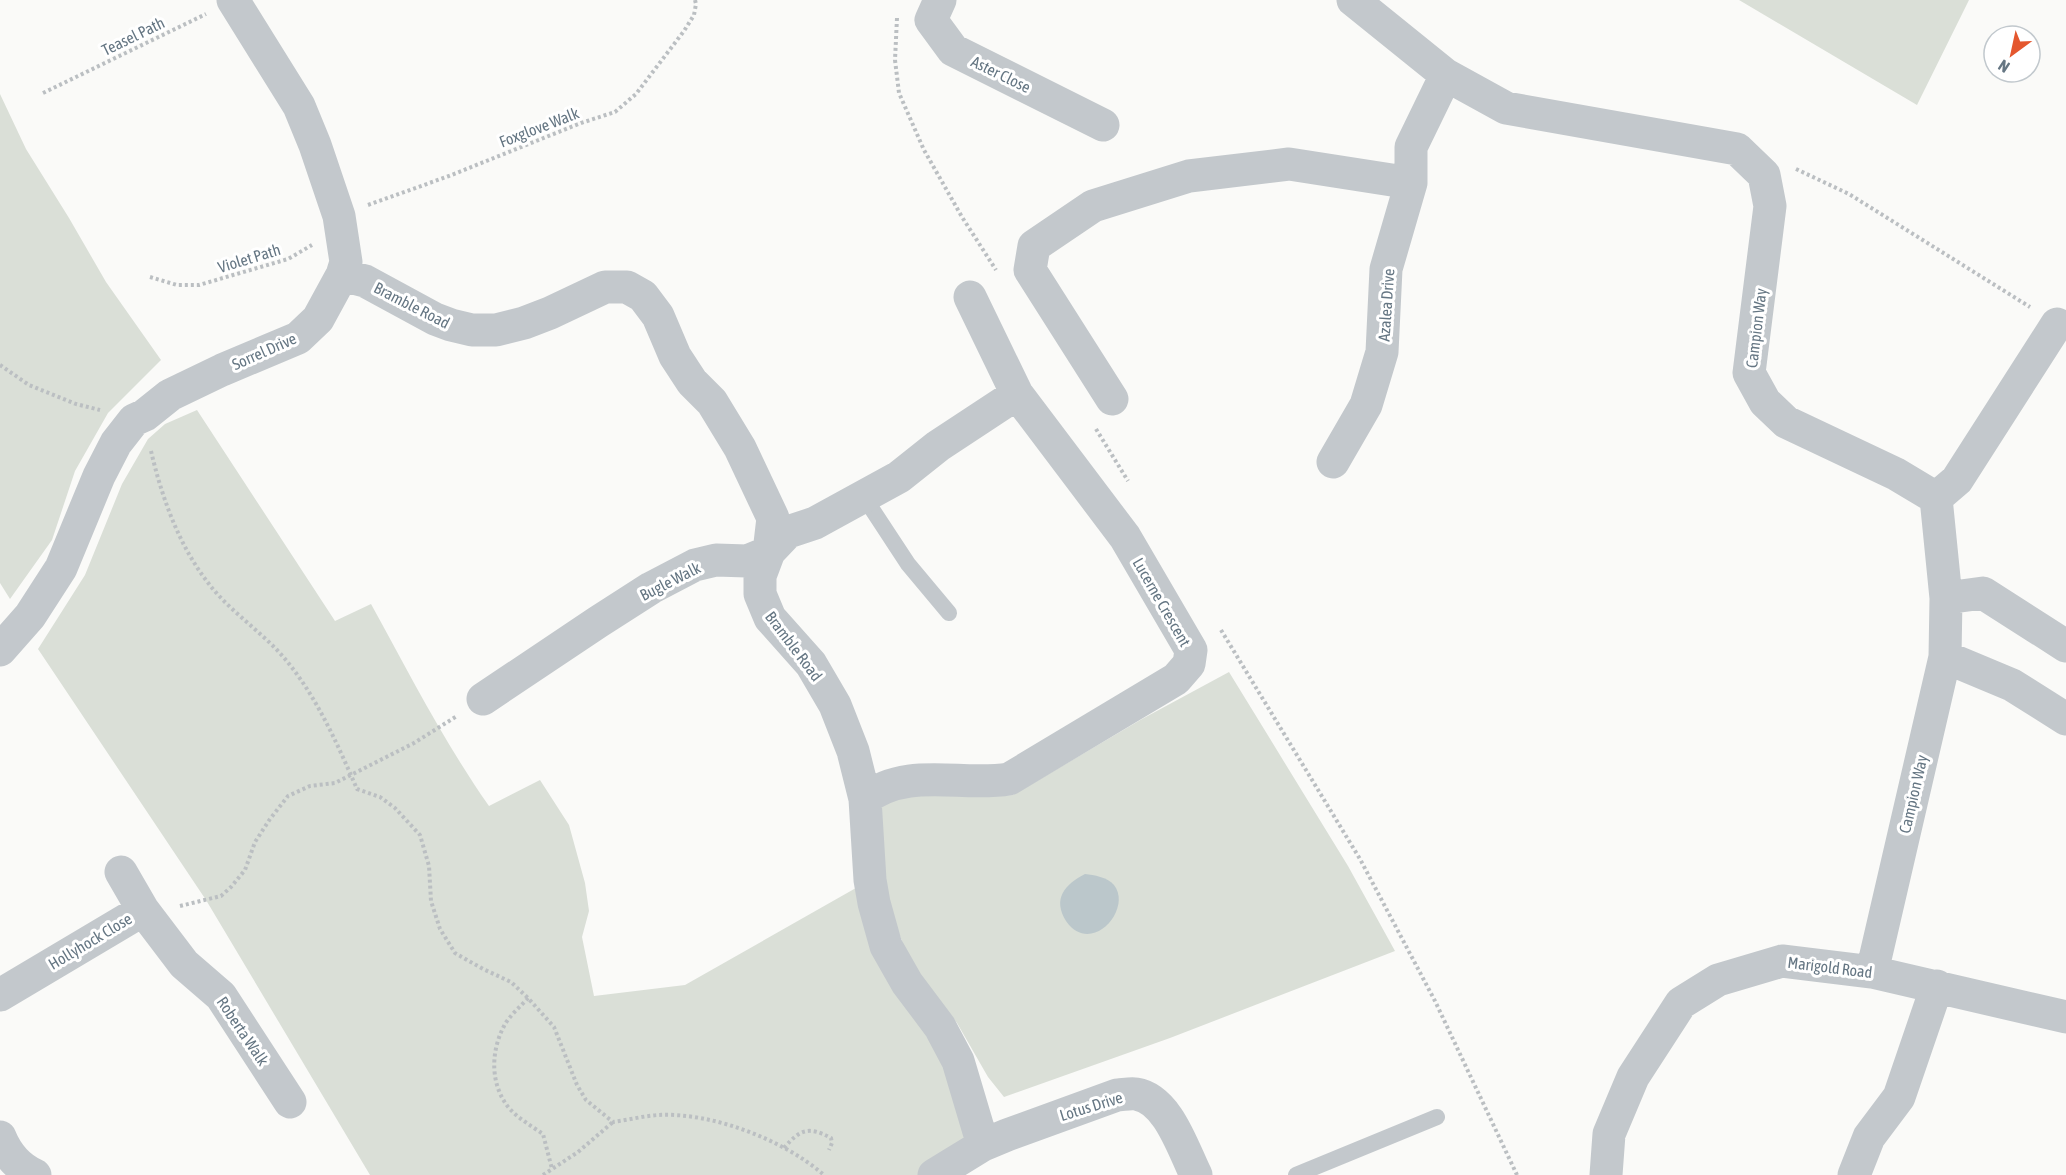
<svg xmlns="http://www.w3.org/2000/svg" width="2066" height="1175" viewBox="0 0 2066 1175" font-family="'Asap Condensed',sans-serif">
<rect width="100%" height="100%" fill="#fafaf8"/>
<path fill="#dadfd7" d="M1739,0H1969L1917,105Z
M0,94L26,149L69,218L106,282L161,360L108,413L75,471L52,540L10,599L0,583Z
M197,410L335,621L371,604C409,673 444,742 489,806L540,780L569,825L585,883L589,911L582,937L594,996L685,985L870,880L983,1145L927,1175H370L206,900L38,649L85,575L122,484L148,439L165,424Z
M1229,672L1348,866L1395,951L1170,1038L1004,1097L988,1077L957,1023L911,964L885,898L880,806C888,803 895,798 902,796C939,788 976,799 1013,795L1142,719Z"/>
<path fill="#bbc7cb" d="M1085,874C1094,875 1107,877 1114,885C1133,909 1091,957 1066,921C1052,899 1065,884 1085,874Z"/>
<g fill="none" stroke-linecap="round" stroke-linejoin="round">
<path stroke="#bbbfc2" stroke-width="4" stroke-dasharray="3 3" stroke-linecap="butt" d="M897,18L895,60L899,93L924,150L962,217L996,270
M43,93L206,14
M1796,169L1849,194L2030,307
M368,205L449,176L581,123L615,112L636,94L684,31L694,15L696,4L695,0
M150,277L177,285H199L288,259L312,245
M0,365L29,385L76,404L100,410
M1096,429L1128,481
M151,451C162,498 179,546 209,584C228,609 256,628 278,651C314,690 336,741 357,789L380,797L395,808L420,835L429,866L431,901L440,929L455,953L483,969L511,982L528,998L554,1027L577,1085L586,1100L613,1122C628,1120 643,1116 658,1115C712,1112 784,1140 824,1175
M1221,630L1360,859L1435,1001L1517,1175
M180,906L221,896L231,887L245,870L255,842L270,819L288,796L310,786L335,783L414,743L457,716
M528,998C521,1006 509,1016 504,1026C492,1049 490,1078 504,1101C512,1115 530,1125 543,1134L552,1169
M784,1148C800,1129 809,1126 831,1138L832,1143L829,1150
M543,1175L578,1152L613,1122"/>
<path stroke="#c3c8cc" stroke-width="16" d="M864,497L908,564L949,613
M1296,1175L1437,1117"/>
<path stroke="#c3c8cc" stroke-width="33" d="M940,0L931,20L953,50L1103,125
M1353,0L1446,75L1506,108L1737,149L1764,175L1770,206L1749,373L1765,402L1786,422L1896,474L1936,498L1946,598L1945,657L1872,972
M342,275L365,281L435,319L451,325L472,330H496L524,323L550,313L605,287H627L643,296L658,316L675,356L692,382L712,402L740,448L773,518L769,552L760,576V594L770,618L811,664L835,705L853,751L865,799L870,880L874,903L886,946L907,983L940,1027L958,1061L983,1145
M1112,399L1030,270L1034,246L1093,206L1189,176L1289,164L1411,183
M1333,462L1366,405L1382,352L1386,269L1411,183V147L1446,75
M1936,498L1957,480L2057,324
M1946,598L1983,593L2066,646
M0,650L30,616L61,568L99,476L116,443L134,420L145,415L170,395L222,370L298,338L318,319L342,275L346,262L339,216L315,145L299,106L233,0
M1945,657L2012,685L2066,719
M483,699L598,622L651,588L695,565L716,560L747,561L769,552L788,532L815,523L899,477L938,446L1017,394
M865,799C907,766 961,787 1009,779L1176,679L1189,664L1191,650L1125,537L1017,394L970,297
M143,910L184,964L221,996L290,1102
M0,995L143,910L121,872
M0,1137C7,1154 17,1167 35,1175
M934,1175L983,1145L1007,1135L1117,1095C1122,1095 1130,1093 1136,1094C1168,1099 1183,1149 1196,1175
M1606,1175L1609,1134L1633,1077L1681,1003L1718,980L1782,961L1872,972L2066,1017
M1854,1175L1869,1137L1899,1097L1937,986"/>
</g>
<g text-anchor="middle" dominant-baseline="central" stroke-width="6" stroke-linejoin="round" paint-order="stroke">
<g font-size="16" fill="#657683" stroke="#fff">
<text transform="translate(133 36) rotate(-26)">Teasel Path</text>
<text transform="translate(1001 74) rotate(26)">Aster Close</text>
<text transform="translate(539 127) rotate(-21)">Foxglove Walk</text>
<text transform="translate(249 258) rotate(-17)">Violet Path</text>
<text transform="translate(412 305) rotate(27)">Bramble Road</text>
<text transform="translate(1386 305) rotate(-86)">Azalea Drive</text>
<text transform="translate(1756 328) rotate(-83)">Campion Way</text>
<text transform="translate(264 351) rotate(-24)">Sorrel Drive</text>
<text transform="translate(670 581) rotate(-27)">Bugle Walk</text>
<text transform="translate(1162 602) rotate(60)">Lucerne Crescent</text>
<text transform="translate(794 646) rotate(53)">Bramble Road</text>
<text transform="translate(1913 794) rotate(-77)">Campion Way</text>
<text transform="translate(90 941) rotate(-31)">Hollyhock Close</text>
<text transform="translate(1830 967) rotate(7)">Marigold Road</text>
<text transform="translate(243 1031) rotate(56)">Roberta Walk</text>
<text transform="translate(1091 1106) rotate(-17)">Lotus Drive</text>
</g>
</g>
<g transform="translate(2012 54) rotate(213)"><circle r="28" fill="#ffffff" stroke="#c1c8cd" stroke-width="1.5"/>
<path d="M0-4.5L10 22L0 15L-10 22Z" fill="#e4572e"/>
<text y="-9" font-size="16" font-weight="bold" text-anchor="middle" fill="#657683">N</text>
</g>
</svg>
